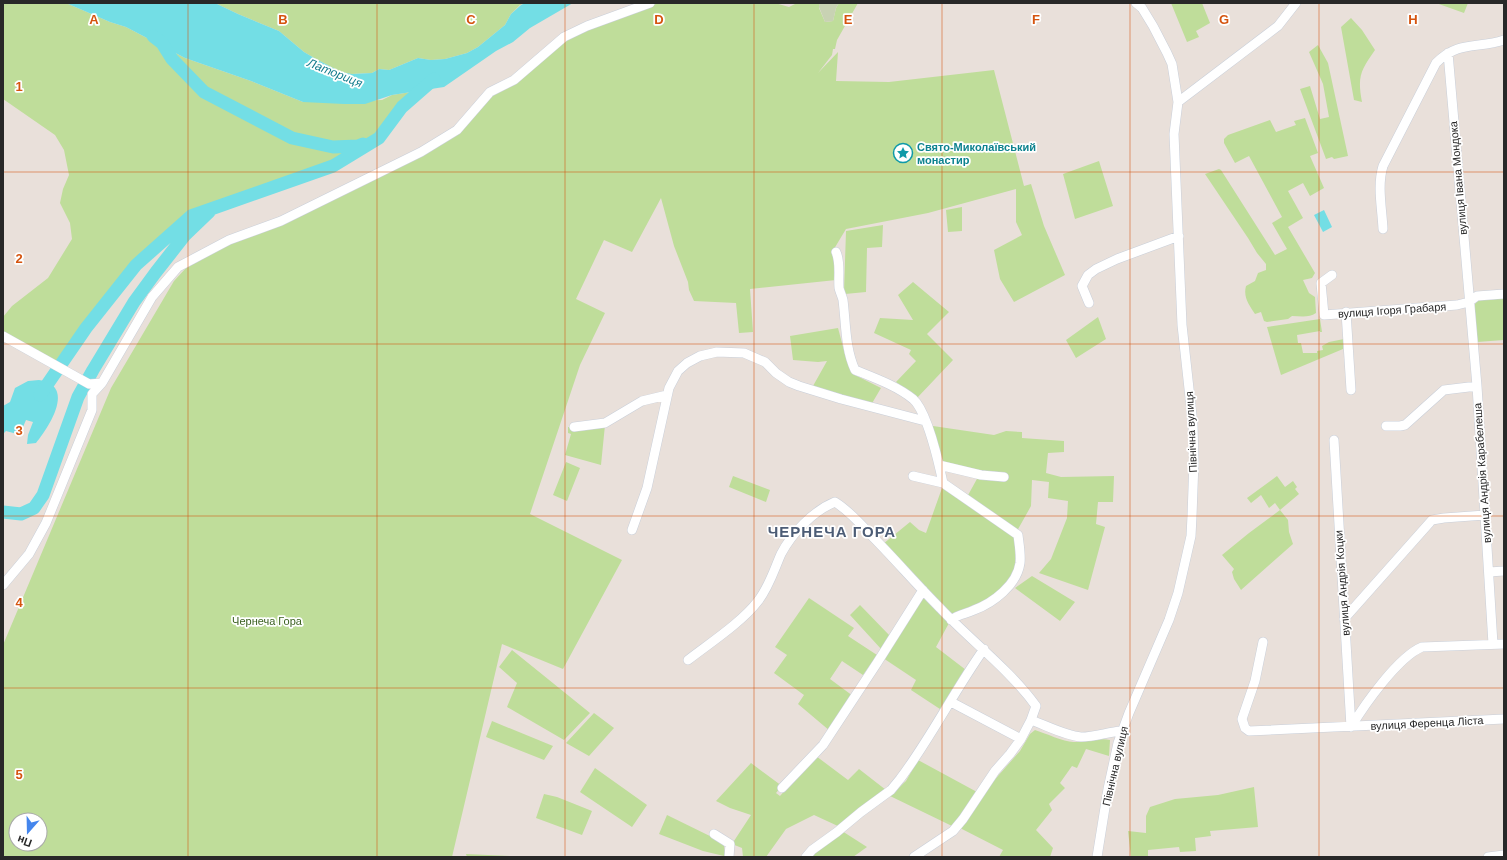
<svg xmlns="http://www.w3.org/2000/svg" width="1507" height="860" viewBox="0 0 1507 860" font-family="Arial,sans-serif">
<rect width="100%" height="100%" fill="#e9e0da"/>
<path fill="#bfdd9a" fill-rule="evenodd" d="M3,3H66L110,22L126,27L185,58L251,81L303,102L382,100L392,95L424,90L402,107L374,141L358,146L333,166L191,216L136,265L86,328L62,364L3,336V317L12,306L48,278L72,239L70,223L60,203L63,189L69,175L64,150L55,135L3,99Z
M215,3H525L520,5L511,14L505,25L478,47L467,53L445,59L431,60L418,58L389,70L379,69L372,73L351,74L341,72L316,59L304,52L279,31L238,14Z
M658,3H775L789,7L797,3H820L819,8L825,22L833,21L836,8L839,3H858L837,40L835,49H833L832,55L818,73L838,52L836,81L889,82L994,70L1024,186L1031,184L1044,226L1065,275L1014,302L1000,279L994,250L1022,235L1016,222V189L928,213L846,229L834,249L836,280L750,289L753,332L739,333L736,303L694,301L689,290L688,282L674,246L661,198L632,252L604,240L576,299L605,313L580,365L530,514L622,560L563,669L502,644L452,857H3V645L111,388L174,281L186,268L228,245L280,226L423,155L493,94L567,39L590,27L642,10ZM16,820H40V844H16Z
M1171,3H1202L1210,23L1196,31L1199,37L1187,42Z
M1436,3H1468L1464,13Z
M1351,18L1362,30L1375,50C1361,70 1357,76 1362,102L1354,100L1341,27Z
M1318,45L1328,63L1348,156L1334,159L1332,157L1326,159L1300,89L1310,86L1320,119L1329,117L1323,84L1309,52Z
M1305,118L1318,153L1310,156L1324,188L1310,196L1303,183L1288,191L1303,218L1288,227L1315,273L1312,278L1303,280L1309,293L1315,297L1316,313C1309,318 1300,316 1292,316L1288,319L1267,322L1264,321L1261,312L1255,314C1249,305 1243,297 1246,286L1255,281L1258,273L1266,270V264L1257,253L1248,238L1205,174L1219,169L1221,170L1275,255L1287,249L1272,223L1282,217L1249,156L1235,163L1224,143V139L1228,135L1270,120L1276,132L1296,125L1294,121Z
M1099,161L1113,206L1075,219L1063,174Z
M962,207V231L948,232L946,210Z
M883,225L882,247L867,248L866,292L845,294L844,292L846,231Z
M913,282L949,312L927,334L953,360L917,398L896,382L916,361L909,354L911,350L874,333L880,318L913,320L898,295Z
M1504,297V340L1477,342L1474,306L1477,300Z
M1098,317L1106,339L1076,358L1066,340Z
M1320,319L1322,332H1320V331L1297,335L1298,343H1301L1303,353H1317V351L1323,350L1322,346L1329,342L1344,339L1343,349L1281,375L1267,327Z
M838,328L846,358L853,374L881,388L871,405L813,386L827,361L818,362L793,360L790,336Z
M605,425L601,465L565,455L571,434L568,433V427Z
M933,426L994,435L1006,431L1022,432V438L1064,441V452L1048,453L1046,473L1061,477L1114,476L1113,502H1098L1096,524L1105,527L1088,590L1039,573L1051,559L1067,518L1068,501L1048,498L1049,482L1032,480L1031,506L1017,531L967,497L978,477L942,464L930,427Z
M566,462L580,468L567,501L553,495Z
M733,476L770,490L766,502L729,487Z
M1277,476L1285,487L1293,481L1297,487L1295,489L1299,494L1280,510L1288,520L1289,532L1293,544L1241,590L1234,579L1232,572L1234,569L1222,555L1249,533L1280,510L1275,503L1269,508L1261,495L1251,503L1247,498Z
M942,488L1015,537L1018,562L1014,575L1003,588L982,604L951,614L883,544L910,522L919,530L926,533Z
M1032,576L1075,602L1060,621L1015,588Z
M923,597L949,623L936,647L966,670L943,711L911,690L916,680L883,658Z
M809,598L854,628L848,636L877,655L863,675L842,661L830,679L853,696L830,731L798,704L804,695L774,673L787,655L775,647Z
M860,605L891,637L882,650L850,615Z
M512,650L590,713L564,740L507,707L517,683L499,667Z
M594,713L614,728L589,756L566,743Z
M492,721L553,746L544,760L486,737Z
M1035,730C1045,733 1064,742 1073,742C1085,743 1099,737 1110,740L1109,756L1086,749L1077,768L1072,766L1060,783L1065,788L1049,804L1052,810L1036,830L1053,848L1050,857H999L1003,850L960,828L983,793L1020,751L1030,734Z
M816,756L848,780L859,769L886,790L840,827L814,815L786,829L766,857H743L742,848L732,844L751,815L730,808L716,801L751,763L782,786L776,793L780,796Z
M918,760L977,792L952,826L890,796L906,781Z
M595,768L647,805L632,827L580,792Z
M1254,787L1258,827L1210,831L1211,836L1195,838L1196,851L1180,852L1179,847L1148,850V857H1131L1128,831L1146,833V816L1150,807L1175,799L1218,795Z
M544,794L557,797L592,811L582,835L536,818Z
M667,815L718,840L724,846L725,854L724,856L703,851L659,834Z
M842,831L867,847L853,857H809Z
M466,854L510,856L511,857H467Z"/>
<path fill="#c8d2b3" d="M820,3H839L836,8L833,21L825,22L819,7Z"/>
<path fill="#73dee5" d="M66,3H215L238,14L279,31L304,52L316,59L341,72L352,74L372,73L379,69L389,70L418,58L431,60L445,59L467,53L478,47L505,25L511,14L521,5L525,3H573L530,28L513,42L496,51L444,87L392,95L365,104H344L303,102L251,81L185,58L126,27L110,22Z
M1324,210L1332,227L1323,232L1314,215Z
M39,380L50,382C52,385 56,388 57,392C62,407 45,432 36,443L27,444L28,435L33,422L26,420L23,427L17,434L6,431L3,434V406L10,402L15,388L28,381Z"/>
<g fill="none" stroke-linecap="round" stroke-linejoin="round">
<path stroke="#73dee5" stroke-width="13" d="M153,36L162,43L172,59L204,92L292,138L333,147L358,146L363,144
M40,395L86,328L136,265L191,216L333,166L379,138L402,107L434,79
M3,512L21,514L34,508L43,495L78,397L93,370L134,302L156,272L185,235L209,212"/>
<g stroke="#c9cfd9" stroke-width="10">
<path id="minor" d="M1448,53L1477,386L1493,644
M1178,102L1278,26L1296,3
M1383,229C1382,208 1377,186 1383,166L1436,63C1459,40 1478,49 1504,40
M836,252C841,263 838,276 839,288C840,292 842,296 843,300C846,324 845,348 855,370C875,378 897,386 913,399C927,411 939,464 943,483
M1332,275L1321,283L1324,315L1457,305L1469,302L1477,296L1504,294
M1089,303L1082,286L1088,275L1096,269L1117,259L1179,236
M1346,312L1351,390
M3,336L89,384L102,383L152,297L178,267L229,240L281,221L421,152L457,130L490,92L514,80L564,37L587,26L650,3
M1386,426H1400L1405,425L1444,390L1477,386
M574,427L605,423L642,401L667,395
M1334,440L1351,727
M939,465L981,475L1004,477
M913,476L943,483L1018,535C1019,544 1021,554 1020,563C1017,585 993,603 974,610C966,614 958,614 951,620
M632,530L647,488L669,388L678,371L687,363L700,356L717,352L744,353L765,362L776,373L789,382L799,386L841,399L925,421
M1489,572L1504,571
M3,585L29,554L46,523L92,410V394L102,383
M1344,619L1432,520L1444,518L1485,515
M1263,642L1255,681L1242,719L1245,728L1249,731L1504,719
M688,660C710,643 742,622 758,601C769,587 774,570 781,554C792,533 813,511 835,502C848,510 859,522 869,533C893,557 916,584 940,608C971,641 1009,669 1036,706L1031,720
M951,702L1021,739
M1351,727C1365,704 1398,657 1422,647L1504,644
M782,788L823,745L877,663L923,590
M714,834L730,844L729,857
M806,857L812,850L837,832L861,812L891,790L900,779C931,738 954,691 984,649
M914,857L953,831L963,819L995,771L1010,754L1021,739L1031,720C1045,725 1066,736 1081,737C1095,737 1108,732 1121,731
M1097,857L1108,789L1118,743L1129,713L1169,620L1178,593L1191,536L1192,516L1194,461L1193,425L1182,325L1174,134L1178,102L1172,64L1167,53L1153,26L1142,8L1136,3
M1488,857L1504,855"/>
</g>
<use href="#minor" stroke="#fff" stroke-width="9"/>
</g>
<path fill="none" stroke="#d5540f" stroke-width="1" stroke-opacity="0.55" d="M188,3V857M377,3V857M565,3V857M754,3V857M942,3V857M1130,3V857M1319,3V857M3,172H1504M3,344H1504M3,516H1504M3,688H1504"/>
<defs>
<g id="sight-ring" transform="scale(1)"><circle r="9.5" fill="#fff" stroke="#0f9aa8" stroke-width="1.5"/><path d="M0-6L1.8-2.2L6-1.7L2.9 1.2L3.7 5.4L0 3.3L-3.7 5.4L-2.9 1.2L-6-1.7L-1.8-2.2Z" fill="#0f9aa8"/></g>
</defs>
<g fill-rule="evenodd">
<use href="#sight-ring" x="903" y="153"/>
</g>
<g text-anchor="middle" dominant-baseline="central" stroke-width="3.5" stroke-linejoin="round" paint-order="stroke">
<g font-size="11" font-weight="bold" fill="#0d838f" stroke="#fff" text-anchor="start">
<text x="917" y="147">Свято-Миколаївський<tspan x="917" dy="13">монастир</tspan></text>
</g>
<g font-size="11" fill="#282828" stroke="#fff">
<text transform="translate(1458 178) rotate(-95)">вулиця Івана Мондока</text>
<text transform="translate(1392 310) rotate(-4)">вулиця Ігоря Грабаря</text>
<text transform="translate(1191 432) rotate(-93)">Північна вулиця</text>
<text transform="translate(1482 473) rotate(-94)">вулиця Андрія Карабелеша</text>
<text transform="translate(1342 583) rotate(-94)">вулиця Андрія Коцки</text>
<text transform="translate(1427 723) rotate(-3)">вулиця Ференца Ліста</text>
<text transform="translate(1115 766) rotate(-77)">Північна вулиця</text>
</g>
<g font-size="11" fill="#395f1e" stroke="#fff">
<text x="267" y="621">Чернеча Гора</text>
</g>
<g font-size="12" font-style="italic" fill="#167d8e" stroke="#fff">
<text transform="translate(335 73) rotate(22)">Латориця</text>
</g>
<g font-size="15" font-weight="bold" letter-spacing="1" fill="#4c5c75" stroke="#fff">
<text x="832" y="531">ЧЕРНЕЧА ГОРА</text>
</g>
</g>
<g font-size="13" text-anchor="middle" font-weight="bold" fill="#d5540f" stroke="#fff" stroke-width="3.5" stroke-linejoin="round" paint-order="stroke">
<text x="94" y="24">A</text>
<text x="283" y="24">B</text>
<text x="471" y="24">C</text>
<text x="659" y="24">D</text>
<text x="848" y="24">E</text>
<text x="1036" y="24">F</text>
<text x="1224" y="24">G</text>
<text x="1413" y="24">H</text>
<text x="19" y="91">1</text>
<text x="19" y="263">2</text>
<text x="19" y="435">3</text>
<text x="19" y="607">4</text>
<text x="19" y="779">5</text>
</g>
<rect width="1507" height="860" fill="none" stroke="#282828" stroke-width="8"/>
<g transform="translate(28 832) rotate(200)"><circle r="19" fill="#ffffff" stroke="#a9a9a9"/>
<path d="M0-3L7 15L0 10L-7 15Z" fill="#4486ed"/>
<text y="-6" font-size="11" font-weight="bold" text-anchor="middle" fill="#282828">Пн</text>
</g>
</svg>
